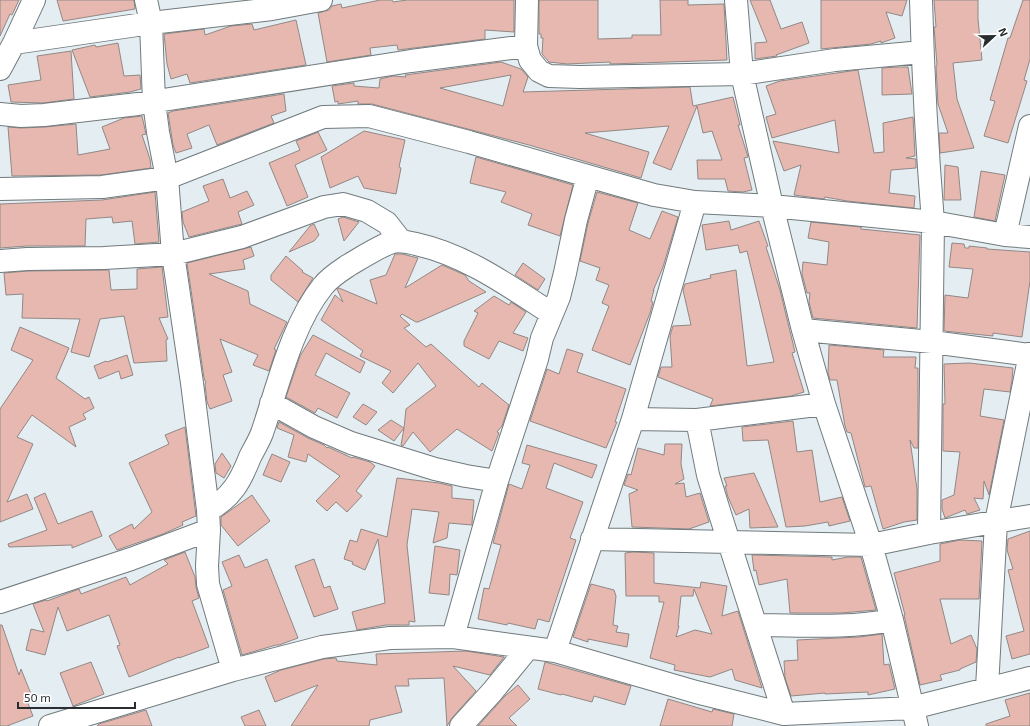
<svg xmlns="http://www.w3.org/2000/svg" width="1030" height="726" viewBox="0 0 1030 726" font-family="'Exo 2',sans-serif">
<rect width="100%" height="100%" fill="#e4eef2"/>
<path fill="#e7b8b0" stroke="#918886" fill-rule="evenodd" d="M0,0H19L12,15L10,14L0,36Z
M57,0H134L135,9L63,21Z
M380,0H392L393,2L407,0H514V32L485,30V39L398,50L397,45L370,48L371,55L327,62L318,13L329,10L332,6L341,4L342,8Z
M539,0H598V39L632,38V35H661L660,0H688V5L724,4L727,60L610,64V62L567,64L549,62L542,54L543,38H541V34H539Z
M750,0H770L781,29L802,22L809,43L776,55L777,56L755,59V43L767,42Z
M821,0H907L902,16L886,12L895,38L881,43V41L871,44L821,49Z
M934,0H978V19L982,60L953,63L957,99L974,148L940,153L939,133H948L938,104L936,66L937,65L934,27H936Z
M1023,0H1030V59L1024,80L1027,81L1008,143L984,136L995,101L990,100L1008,38H1010Z
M296,20L306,65L190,83L187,74L171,79L167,64L164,34L204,29L205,35L231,26L252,24L254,30Z
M118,43L124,76L140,75L141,89L130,92L90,97L72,50L95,45L96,47Z
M71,51L74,99L43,103L11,102L8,85L41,80L37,56Z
M501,62L521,69L528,77L523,92L690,87L693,106L733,97L740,125H738L748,157L744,158L752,190L743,192L728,191L725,179H698L697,160H722L712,131L703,133L697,106L671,170L653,163L669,126L585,133L649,152L641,178L529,145L372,104H358V101L338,104V101L335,102L332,86L354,83V86L379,88L380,79L393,76L406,77L405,75ZM511,75L503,106L440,88Z
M898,67H908L912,94L882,95V68Z
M858,70L874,153L884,152L883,123L913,117L915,156L906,158L916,159V168L891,170L889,193L915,196L914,208L847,201L825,197L824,199L794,195L801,165L784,171L773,141L839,153L835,120L772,138L766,117L776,114L766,86L780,81Z
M284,94L286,111L271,116L274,123L217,145L209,125L187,134L192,148L176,153L173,145L168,113L173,111Z
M142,116L146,134L142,135L150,159L151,168L101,175L12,176L8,127L21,128L45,127L76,124L78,155L110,149L102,127L124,118Z
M364,131L405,140L399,167L401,168L396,194L364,188L358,176L330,188L321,157Z
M318,132L327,150L295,165L308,197L287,206L269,163L300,150L296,141Z
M476,157L573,185L560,236L528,225L532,214L501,202L506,192L470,183Z
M945,165L958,167L961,200H944Z
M981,171L1005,175L995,221L974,217Z
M223,179L230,198L247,191L254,205L238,212L242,224L189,237L183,222L182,212L209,201L203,186Z
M155,192L159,242L135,244L132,221L113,223L112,217L86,219L85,246H27L0,248V204L102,200Z
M597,192L638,203L629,230L650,239L662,211L678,217L663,267L653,291L654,290L651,301L653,302L650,313L630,365L592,350L609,306L602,303L609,285L596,280L600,268L580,261L588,223Z
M343,217L359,222L344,241L338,219Z
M729,221L731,230L759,221L768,246L766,247L780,290L795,352L792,353L804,392L791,396L710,406L713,399L658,377L661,367H672L670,336L673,326L691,325L683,290L685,284L711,278L710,275L736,270L747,366L774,362L747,251L740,253L738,245L706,250L702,225Z
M811,222L861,227V229L920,235L917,328L813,318L809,302L810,293H807L802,274L803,262L827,265L829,242L808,238Z
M314,224L319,235L314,241L289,252L310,226Z
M952,243L964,244L965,248H969V246L987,248V249L1030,252V281L1022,337L993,333V336L944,331L945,295L968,298L973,269L949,267Z
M251,247L254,256L243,260L245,269L209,274L248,291L250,304L287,322L274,349L276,350L269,371L253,365L258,355L220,339L232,372L223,375L232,401L210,409L207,402L205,384L206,383L204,378L187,263Z
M395,254H402L418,258L405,288L442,265L465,275L469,281L486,292L418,322H416L402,314L400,316L410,325L404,328L426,347L431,344L479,387L482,383L509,405L502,426L497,432L499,433L492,451L457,429L430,452L413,432L403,446L401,445L404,428L394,441L378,430L391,420L404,428L406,409L436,386L418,363L393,393L382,383L391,371L360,356L363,351L321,320L335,295L343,302L337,289L339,288L377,304L370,280L386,275Z
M286,256L303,271L302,272L313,278L298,302L271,280V275Z
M523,263L545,279L538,290L515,275Z
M162,267L168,317L159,318L168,339L166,340L167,361L134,363L124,316L100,319L89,357L71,352L80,319L22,318L23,294L6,295L4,273L28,271L109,270L111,290L137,289V269Z
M494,296L509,305L511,302L526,312L513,333L528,338L523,351L499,341L489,359L464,346V341L478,313L474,311Z
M20,327L69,348L56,378L85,399L89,397L94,408L83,414L86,419L69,427L76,447L32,415L17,437L33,444L7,502L27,494L33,509L0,522V409L33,360L11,350Z
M313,335L365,362L360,373L326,353L315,375L350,393L337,418L318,408L315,413L286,397L300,356Z
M829,345L884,350L883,357H916L915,368H918V448H914L910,440L917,489V520L904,522L883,529L871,486L865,487L851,433L847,432L845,426L837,380H830L828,373Z
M567,349L583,354L577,372L626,389L615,422H617L606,448L530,421L547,369L559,374Z
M127,355L133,375L121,379L119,371L99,379L94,366L106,361L107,362Z
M969,363L1013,368L1012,380L1010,392L984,389L980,416L1004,420L989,495L984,481L983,499L974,498L980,510L967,514L965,510L945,518L942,509V500L954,495L960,452L943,451V404H945L944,364Z
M363,404L377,412L366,425L353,417Z
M793,421L797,452L812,450L820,502L842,497L850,521L829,526L828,522L805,526L786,527L768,440L743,441L742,427Z
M279,422L308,438L324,445L327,448L328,447L352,458L353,457L370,462L375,466L356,491L362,496L347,512L336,502L327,511L316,501L340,476L308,454L306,462L288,457L294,435L277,428Z
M185,427L196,516L182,522L183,525L163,534L117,550L109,536L132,524L134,529L152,512L129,463L169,444L165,435Z
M665,444H682L681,464L684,479L675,484L684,483L686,497L700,493L709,522L689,529L632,527L629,494L638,490L624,485L628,474L631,475L638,448L664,455Z
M527,445L597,465L592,478L554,463L546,488L583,502L570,538L576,540L554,606L549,622L538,619L535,629L508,623L507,625L478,619L484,588L489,589L501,545L493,543L509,484L522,489L530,465L522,463Z
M222,453L231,466L224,478L216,473L215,464Z
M272,454L290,462L281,482L263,475Z
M754,473L778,527L750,528L749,509L736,515L728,497L725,486H727L724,478Z
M397,478L439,483L452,486V498L474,500L472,523V525L449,523L447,538L433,543L439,512L412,509L407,545L415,622L409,621V625H386L357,630L352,612L385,603L378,539L365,570L352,564L353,562L344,559L350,540L357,542L361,529L387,537Z
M45,493L58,524L92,511L102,536L72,548V545L9,547L8,544L47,530L34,498Z
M252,495L270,521L238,546L221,525V517Z
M1030,531V654L1012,659L1006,636L1024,631L1008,570L1013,569L1007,550L1008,539Z
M960,540L982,541L979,599H940L951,644L971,635L977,649L976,662L960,669V670L940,675L942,680L920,685L904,615H905L894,573L940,561V544Z
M435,546L460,550L457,575L450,574L449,595L429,593Z
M185,552L195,577L196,587L199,598L192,601L209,647L179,658V657L129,677L117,646L120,645L109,615L67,631L58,607L45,655L26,650L31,629L44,632L33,604L46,600L47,601L79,589L81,594L126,577L130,585L168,564L164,560Z
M633,552L654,553V583L700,588L701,582L727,586L722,616L738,611L762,688L735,680L732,669L710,677L674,670L675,665L650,658L664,602H659V596H626L625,553ZM694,589L712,634L695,630L676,637L679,626H678L681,596H693Z
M239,555L245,568L267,559L298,638L279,645H276L242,655L223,590L232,586L222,562Z
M752,555L832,557V560L848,557H861L876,610L841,613H790L787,579L759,585L756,570L754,571Z
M314,559L324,588L330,586L338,609L314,617L295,566Z
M591,584L614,590L616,596L613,625L618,626L616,632L629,634L627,647L588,639V642L573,637Z
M0,625H2L19,675L21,669L31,694L25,696L33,716L7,726H0Z
M882,634L884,665L889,664L895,689L868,695V692L825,694V693L791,696L785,678L784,661L798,660L797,640L859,637Z
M466,651L504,657L490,675L453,666L476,691L452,718L447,726L444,678L408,679L409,686H395L402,712L370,720L369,726H291L318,685L275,702L265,677L281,670L324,659L336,658L337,661L377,665L376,654Z
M91,662L104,694L73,706L60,673Z
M545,662L631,686L625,705L594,696L592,702L562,694L561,695L538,689Z
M518,685L530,699L509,718L517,726H478L505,696Z
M1030,693V726H986V724L1010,716L1005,700Z
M668,699L712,712L713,709L734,714L732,726H660Z
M146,710L152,726H97L99,724Z
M259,710L266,726H245L241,717Z"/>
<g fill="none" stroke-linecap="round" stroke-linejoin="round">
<g stroke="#717a7d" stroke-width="24">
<path id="minor" d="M146,0L151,23L154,102L158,132L167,178L323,117L369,116L469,142L654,195L695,202L772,206L933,222L1005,235L1030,237
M527,0L526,46L530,60L539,71L549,76L580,77L742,74L835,60L922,52
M736,0L742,74L772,206L803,330L824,404L871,545L892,620L917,726
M921,0C923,74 927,148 933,222L929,533
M14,43L151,23L272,9L321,0
M0,69L14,43L34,0
M0,114L21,116L44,115L138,104L411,61L526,46
M0,189L102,187L167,178L173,254L192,383L208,510L209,530L207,566L208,584L233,670
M1005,235L1030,126
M0,261L27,259L104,258L173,254L242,237L324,207L343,204L367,211L387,223L401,241
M803,330L932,342L1030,355
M271,403L314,427L351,443L435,469L466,476L497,481
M633,419L697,420L824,404
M697,420L708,475L720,514L784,714
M208,510C231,499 241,480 250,457C254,449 259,441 262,433C278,386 292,324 323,286C330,277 340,271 349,265C361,258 380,246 392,242C400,240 407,242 416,244C466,255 509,286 552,314
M592,539L871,545L929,533L1030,516
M0,602L131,559L209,530
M756,625C801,625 847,629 892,620
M453,637L497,481L537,359L542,338L559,297L565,273L576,220L588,176
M555,651L633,419L695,202
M987,688L996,522L1030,354
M50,726L233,670L322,647L390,638L453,637L555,651L696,692L784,714L912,708L1030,678
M461,726L492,692L528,648"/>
</g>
<use href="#minor" stroke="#fff" stroke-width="22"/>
</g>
<g transform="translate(994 36) rotate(68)" stroke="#ffffff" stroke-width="3" paint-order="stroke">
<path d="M0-3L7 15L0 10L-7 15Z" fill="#292d2f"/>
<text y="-6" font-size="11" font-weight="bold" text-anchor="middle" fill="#292d2f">N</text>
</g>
<path d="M18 702v6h117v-6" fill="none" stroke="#292d2f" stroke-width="2"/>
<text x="24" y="702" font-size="12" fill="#292d2f" stroke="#ffffff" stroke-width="3" paint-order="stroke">50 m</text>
</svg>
